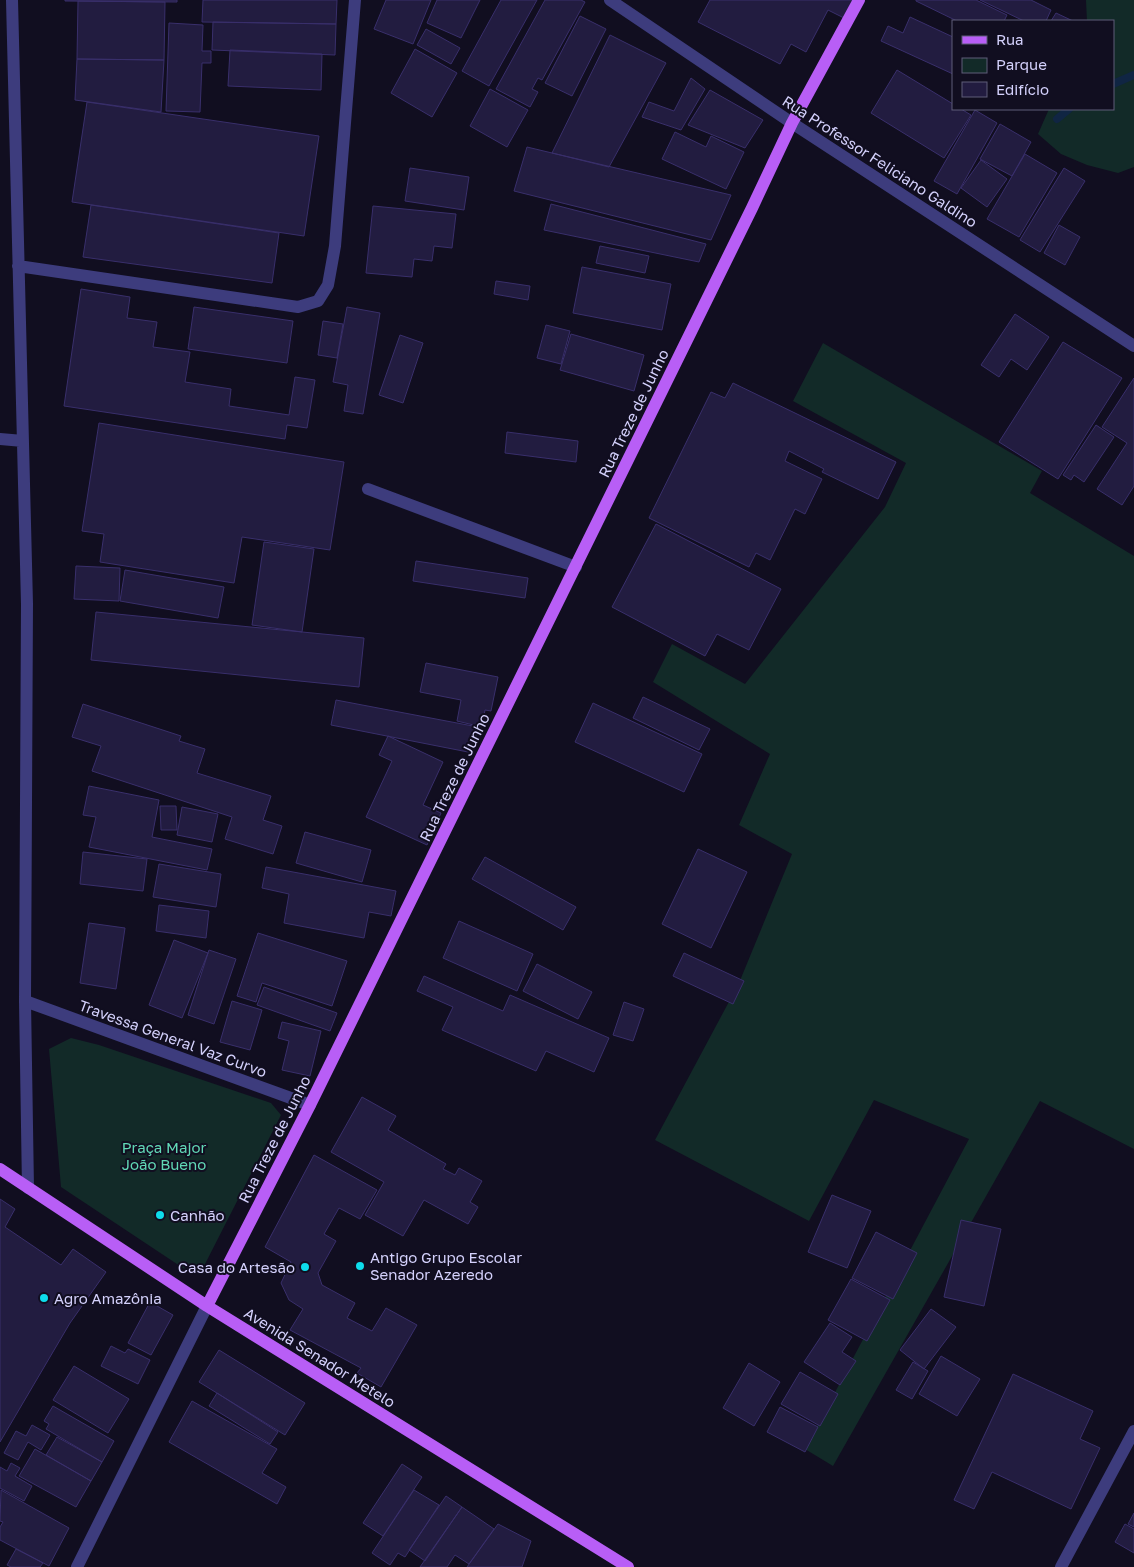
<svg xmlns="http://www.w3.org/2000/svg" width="1134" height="1567" viewBox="0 0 1134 1567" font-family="'Golos Text',sans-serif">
<rect width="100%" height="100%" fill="#110e20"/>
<path fill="#122a28" d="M1086,0H1134V167L1118,173L1087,165L1061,154L1038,134L1049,109H1113V21H1087Z
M823,343L1042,471L1030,493L1134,556V1149L1040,1101L833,1466L805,1449L969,1139L874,1100L809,1221L655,1140L739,983L792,854L739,825L770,754L653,682L672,644L745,684L885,507L906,463L793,401Z
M71,1038L99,1045L271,1103L281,1115L204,1266L186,1270L61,1187L49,1049Z"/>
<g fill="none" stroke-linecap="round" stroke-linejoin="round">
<path stroke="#102543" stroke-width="8" d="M1113,84L1134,75
M1057,119L1069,109"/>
</g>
<path fill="#221c40" stroke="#392f6b" d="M65,0H177V2L65,1Z
M203,0H337L336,24L202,22Z
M386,0H431L413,44L374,29Z
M437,0H480L461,38L427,23Z
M501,0H537L489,86L462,71Z
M545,0H581L585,2L542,80L538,78L532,89L538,92L530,107L496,89Z
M710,0H854L844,18L828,10L806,52L791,44L780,64L698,22Z
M916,0H976L1007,15L1004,21H957L916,1Z
M980,0H1031L1051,10L1046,21H1024Z
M78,1L165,2L164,60L77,59Z
M1056,13L1073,21H1051Z
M580,16L606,29L572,96L545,83Z
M910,17L953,37V74L881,41L888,26L903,33Z
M213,22L336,24L335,55L212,50Z
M169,23L203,25L202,51H211V63H202L200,112L166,111Z
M426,29L460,48L451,64L417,45Z
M610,35L666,63L609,167L552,153Z
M415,49L457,73L432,117L391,93Z
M230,50L322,54L321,90L228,86Z
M77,59L164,60L161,112L75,100Z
M897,70L953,104V109H961L971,115L944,158L871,113Z
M691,78L705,89L681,130L642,117L649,102L674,111Z
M490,89L528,110L507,147L470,126Z
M710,90L763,120L745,148L688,125Z
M87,102L319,136L304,236L72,202Z
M975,110L997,123L957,194L934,181Z
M1000,124L1031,142L1012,176L980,159Z
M675,132L706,147L711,136L744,152L726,189L662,159Z
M527,147L552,153L731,195L711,240L514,191Z
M1025,154L1057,173L1019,237L987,219Z
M981,160L1007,179L987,207L961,188Z
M410,168L469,177L464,210L405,201Z
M1064,168L1085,181L1040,252L1020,240Z
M551,204L706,244L699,262L544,230Z
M91,205L279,233L272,283L83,257Z
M373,206L456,214L452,248L434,246L432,261L414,259L412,277L366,273Z
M1059,225L1080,237L1065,265L1044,253Z
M600,246L649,256L645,273L596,263Z
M582,267L671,284L662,330L573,313Z
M496,281L530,286L528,300L494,294Z
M81,289L130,297L127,318L157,322L153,347L190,352L185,382L231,389L229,406L289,415L295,377L315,380L307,428L287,425L285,439L64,406Z
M194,307L293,321L287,363L188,349Z
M347,307L380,313L363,414L344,411L348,385L333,382Z
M1015,314L1049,337L1027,370L1011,359L999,377L981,365Z
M323,321L343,324L337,358L318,355Z
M546,325L570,331L561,364L537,358Z
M571,334L644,355L634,391L560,370Z
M400,335L423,343L403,403L379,395Z
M1063,342L1122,378L1058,479L999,442Z
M1134,378V486L1122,505L1097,489L1127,443L1102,427Z
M733,383L896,462L878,499L822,472L824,469L789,451L785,461L822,479L805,514L795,509L770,560L756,553L749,567L649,518L711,392L725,398Z
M99,423L344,462L330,550L242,537L234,583L100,562L104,534L82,531Z
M1096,425L1114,437L1084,482L1074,475L1071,480L1063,475Z
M507,432L578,441L576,462L505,453Z
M656,524L781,589L749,650L717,634L705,656L612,607Z
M264,542L314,549L302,632L252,625Z
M416,561L528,578L525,598L413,581Z
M76,566L120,568L119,601L74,599Z
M125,570L224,587L218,618L120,601Z
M96,612L364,638L359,687L91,660Z
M426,663L498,677L491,711L485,710L482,727L457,721L461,700L420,692Z
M643,697L710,729L699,750L633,718Z
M336,700L478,727L473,753L331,725Z
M593,703L702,754L684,792L575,742Z
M83,704L181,736L179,741L205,749L197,773L271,796L263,820L282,826L273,854L225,839L232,817L92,771L101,746L72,737Z
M388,736L443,762L423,805L441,813L427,845L366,817L392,761L379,755Z
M89,786L159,800L152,837L212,849L207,870L89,847L96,817L83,815Z
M160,806H176L177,830H161Z
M182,807L218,814L212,842L177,835Z
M305,832L371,850L362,882L296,863Z
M698,849L747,872L711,948L662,924Z
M83,852L147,859L143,891L80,884Z
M485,857L576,907L563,930L472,879Z
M159,864L221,874L216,907L153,897Z
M266,867L396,891L391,916L369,912L364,938L284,923L289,894L262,888Z
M159,905L209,911L206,938L156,931Z
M459,921L533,954L517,991L443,958Z
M89,923L125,928L116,989L80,983Z
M258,933L347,961L332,1006L262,983L256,1002L237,996Z
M174,940L208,953L182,1018L149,1005Z
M209,950L236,959L214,1024L188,1015Z
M684,953L744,981L733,1004L673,976Z
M537,964L592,992L578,1019L523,991Z
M424,976L503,1011L510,995L609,1038L594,1072L546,1051L536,1071L442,1030L453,1007L417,991Z
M264,987L337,1013L330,1031L257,1005Z
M232,1001L262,1010L250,1050L220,1042Z
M624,1002L644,1009L633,1041L613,1035Z
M282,1022L321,1031L310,1076L282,1070L289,1041L278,1038Z
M362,1097L396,1116L388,1130L446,1164L443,1169L455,1175L459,1168L482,1181L470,1202L478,1207L468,1224L424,1200L403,1236L365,1215L384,1182L331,1152Z
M314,1155L377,1190L360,1219L339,1208L324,1234L336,1241L318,1273L322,1285L355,1303L347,1318L372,1331L386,1308L417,1325L381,1387L357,1373L361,1368L290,1330L303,1309L289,1300L281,1283L291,1262L265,1247Z
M832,1195L871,1211L847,1268L808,1252Z
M0,1199L15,1209L5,1227L61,1265L73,1249L106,1272L70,1323L0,1442Z
M961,1220L1001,1229L984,1306L944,1297Z
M876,1232L917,1253L893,1299L852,1278Z
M851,1279L890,1300L867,1341L828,1320Z
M150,1302L173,1315L151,1355L128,1343Z
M931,1309L956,1327L924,1369L900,1350Z
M830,1323L852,1337L842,1352L856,1361L840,1385L804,1362Z
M111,1346L125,1353L128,1349L150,1360L138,1384L101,1366Z
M219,1350L305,1403L285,1435L199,1382Z
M941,1356L980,1379L957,1416L919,1394Z
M913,1362L928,1371L912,1399L896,1390Z
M749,1363L780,1382L754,1426L723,1408Z
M74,1366L129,1399L108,1433L53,1400Z
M800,1372L838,1394L820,1426L781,1404Z
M1013,1374L1093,1411L1080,1439L1100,1448L1071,1509L992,1472L974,1509L954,1500Z
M217,1393L278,1432L270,1444L209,1406Z
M192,1401L277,1449L262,1473L286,1487L277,1504L169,1442Z
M53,1406L114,1441L102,1462L46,1429L49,1424L44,1421Z
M780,1407L818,1427L805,1452L767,1432Z
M32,1425L50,1435L41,1450L28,1442L18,1460L4,1453L16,1431L26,1436Z
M57,1437L102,1462L91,1481L46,1455Z
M35,1449L91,1481L76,1507L19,1476Z
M11,1463L20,1468L15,1476L32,1486L24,1501L0,1488V1467L7,1471Z
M402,1464L422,1477L383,1536L363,1523Z
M1,1490L69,1528L49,1566L0,1540V1527L3,1522L0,1521Z
M414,1490L439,1505L405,1557L398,1553L390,1565L372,1553Z
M446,1496L462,1507L425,1561L409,1550Z
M462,1507L494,1529L469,1564L455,1555L447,1567H420Z
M1134,1513V1527L1128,1524Z
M498,1524L531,1541L522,1567H467Z
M1125,1524L1134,1529V1553L1115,1542Z
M16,1549L43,1563L40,1567H11L7,1565Z"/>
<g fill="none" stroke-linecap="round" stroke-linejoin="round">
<path stroke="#3d3c7d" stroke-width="12" d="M12,0L27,604L25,1001L28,1188
M610,0L792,123L1134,346
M18,266L298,307L318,301L328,285L335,246L355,0
M0,439L23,441
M368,489L576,567
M25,1001L310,1105
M77,1567L207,1306
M1061,1567L1134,1431"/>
<path stroke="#b85ef6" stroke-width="12" d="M0,1169L207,1306L628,1567
M207,1306L310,1105L752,208L792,123L859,0"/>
</g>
<g fill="#0edceb" stroke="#110e20" stroke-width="2">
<circle cx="160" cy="1215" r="5"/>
<circle cx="360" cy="1266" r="5"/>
<circle cx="305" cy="1267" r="5"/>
<circle cx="44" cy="1298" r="5"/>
</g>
<g text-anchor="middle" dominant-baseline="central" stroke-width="4" stroke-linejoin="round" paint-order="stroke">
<g font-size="15" fill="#d4d1fc" stroke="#110e20">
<text transform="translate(880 161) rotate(33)">Rua Professor Feliciano Galdino</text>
<text transform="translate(633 413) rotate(-64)">Rua Treze de Junho</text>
<text transform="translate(454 777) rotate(-64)">Rua Treze de Junho</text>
<text transform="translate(173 1038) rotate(20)">Travessa General Vaz Curvo</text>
<text transform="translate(274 1139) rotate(-63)">Rua Treze de Junho</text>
<text transform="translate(320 1357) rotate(32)">Avenida Senador Metelo</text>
</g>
<g font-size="15" fill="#61d8b6" stroke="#110e20">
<text x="164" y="1147">Praça Major<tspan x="164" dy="17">João Bueno</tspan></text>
</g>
<g font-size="15" fill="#d4d1fc" stroke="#110e20" text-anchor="start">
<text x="170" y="1215">Canhão</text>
<text x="370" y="1257">Antigo Grupo Escolar<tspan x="370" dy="17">Senador Azeredo</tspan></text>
<text x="295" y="1267" text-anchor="end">Casa do Artesão</text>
<text x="54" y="1298">Agro Amazônia</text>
</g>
</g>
<rect x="952" y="20" width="162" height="90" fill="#110e20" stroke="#5f5c78"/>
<rect x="962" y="36" width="25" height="8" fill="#b85ef6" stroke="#5f5c78"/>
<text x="996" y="45" font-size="15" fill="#d4d1fc">Rua</text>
<rect x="962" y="58" width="25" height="15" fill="#122a28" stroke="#5f5c78"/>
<text x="996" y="70" font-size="15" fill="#d4d1fc">Parque</text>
<rect x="962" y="82" width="25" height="15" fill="#221c40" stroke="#5f5c78"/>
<text x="996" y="95" font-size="15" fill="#d4d1fc">Edifício</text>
</svg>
